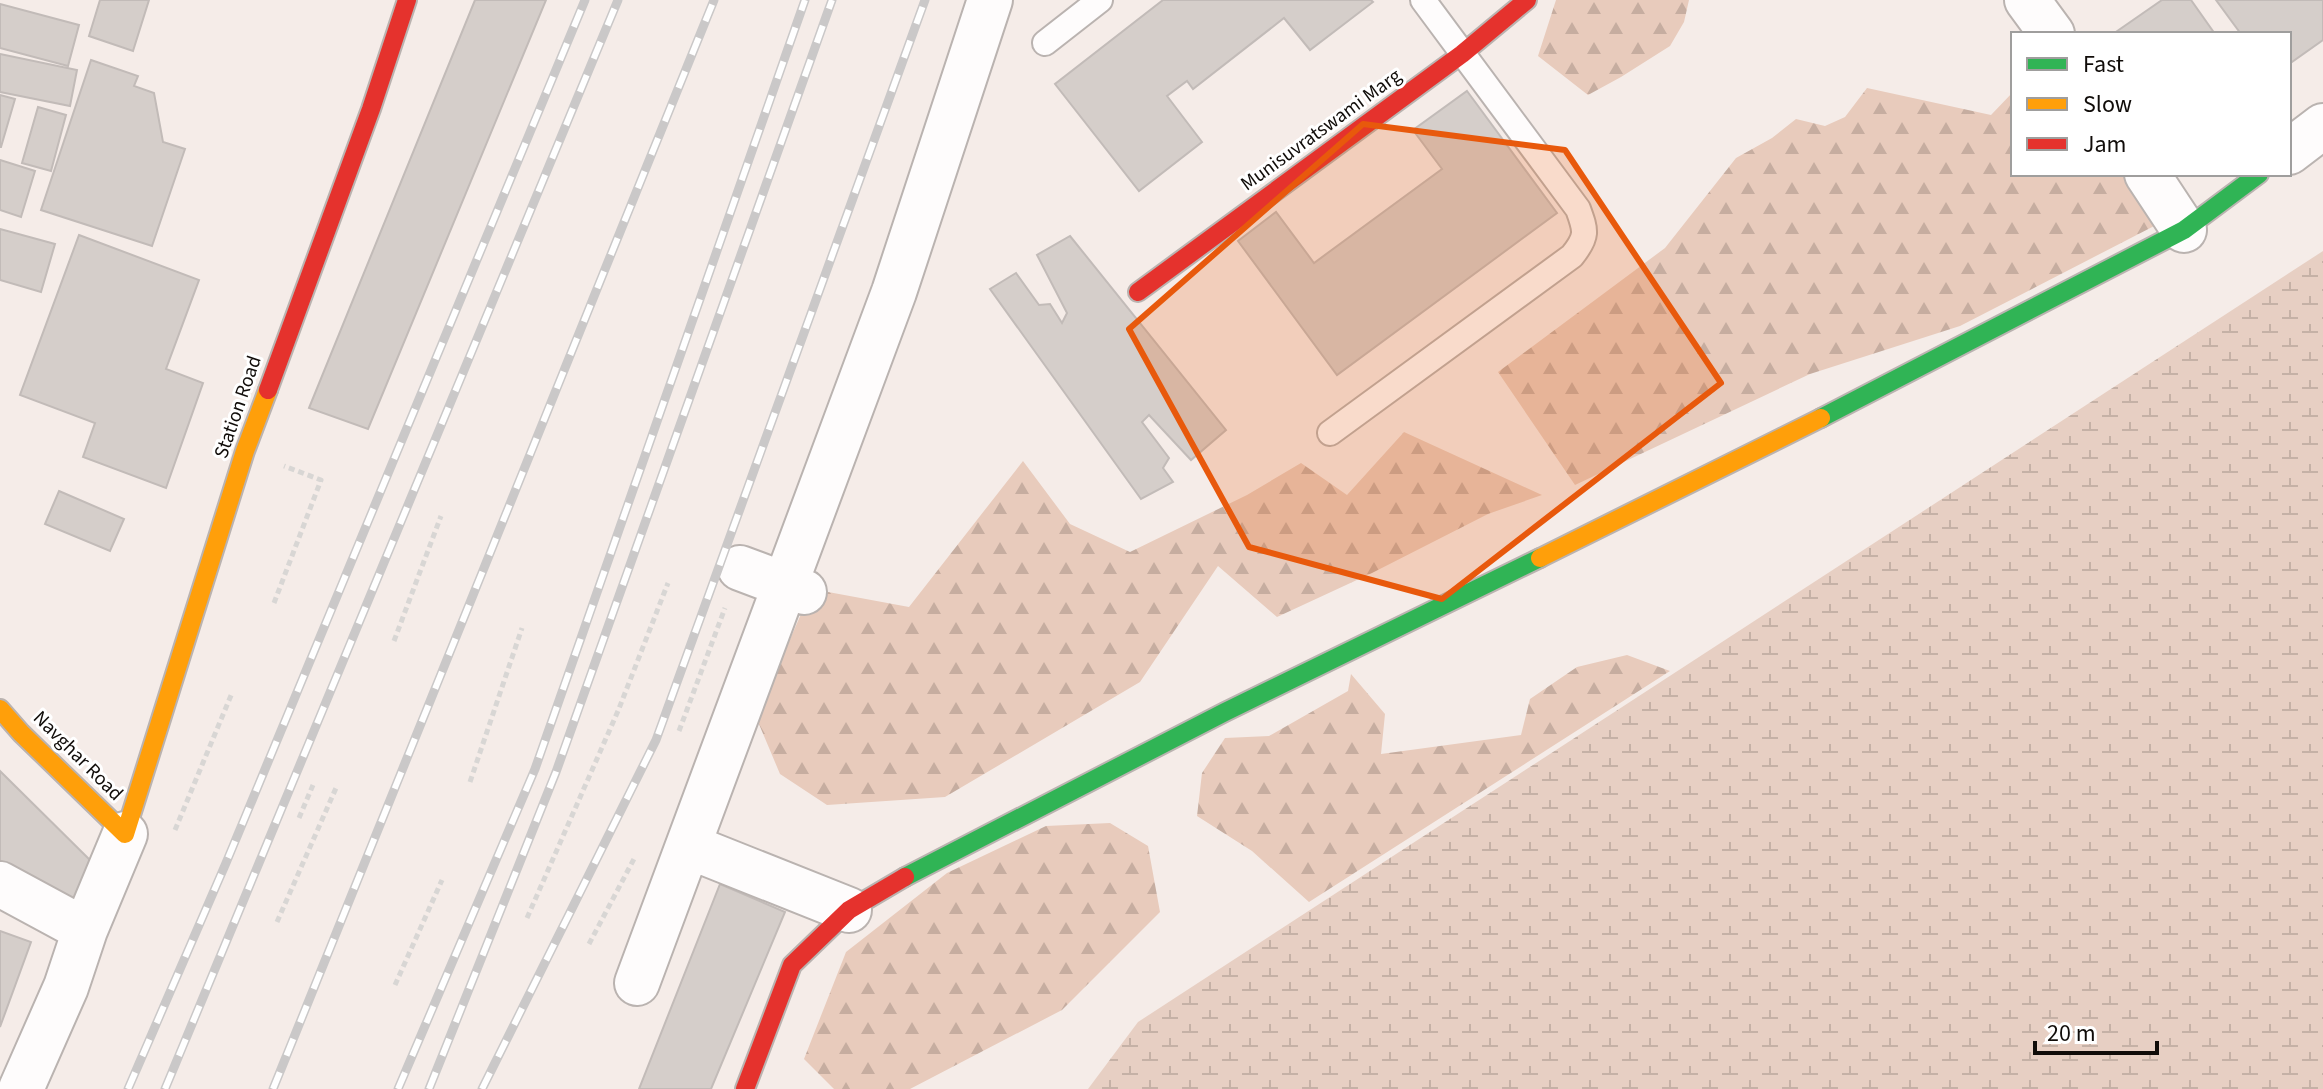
<svg xmlns="http://www.w3.org/2000/svg" width="2323" height="1089" viewBox="0 0 2323 1089" font-family="'Source Sans 3',sans-serif">
<defs>
<pattern id="forest-firs" width="22" height="20" patternUnits="userSpaceOnUse" patternTransform="scale(2)"><rect width="22" height="20" fill="#e8cbbc"/><path d="M5 1l3.5 6h-7zM16 11l3.5 6h-7z" fill="#c6ada0"/></pattern>
<pattern id="wetland-marsh" width="20" height="14" patternUnits="userSpaceOnUse" patternTransform="scale(2)"><rect width="20" height="14" fill="#e7cfc3"/><path d="M1 5h8M5 5V1M11 12h8M15 12V8" fill="none" stroke="#c5b1a6"/></pattern>
</defs>
<rect width="100%" height="100%" fill="#f5ece8"/>
<path fill="url(#forest-firs)" d="M1556,0H1689L1684,22L1670,46L1621,77L1588,95L1538,56Z
M1867,88L1991,115L2013,92V174H2124L2160,223L1960,326L1810,374L1575,485L1498,372L1665,248L1736,158L1772,138L1796,119L1825,126L1845,117Z
M1404,432L1542,495L1488,514L1372,573L1277,617L1218,566L1140,682L945,797L827,805L780,774L756,717L812,589L909,607L1023,461L1070,524L1130,552L1247,495L1301,463L1347,495Z
M1627,655L1670,671L1309,902L1252,851L1197,816L1202,773L1225,738L1269,736L1348,691L1351,674L1385,714L1381,754L1521,735L1530,699L1577,667Z
M1110,823L1148,846L1160,912L1062,1010L910,1089H834L804,1059L846,952L947,873L1046,826Z"/>
<path fill="url(#wetland-marsh)" d="M2323,251V1089H1088L1138,1022Z"/>
<path fill="#d5ceca" stroke="#c2bbb8" stroke-width="2" d="M100,0H149L133,51L89,36Z
M475,0H546L368,429L309,408Z
M1163,0H1371L1373,2L1310,50L1284,18L1193,89L1187,81L1167,96L1202,142L1139,191L1055,84Z
M2162,0H2191L2215,34H2113Z
M2216,0H2323V40L2289,64V34H2241Z
M0,4L79,25L68,66L0,48Z
M0,54L77,70L70,106L0,92Z
M91,60L138,76L134,86L154,93L163,142L185,149L152,246L41,210Z
M1467,91L1557,213L1337,375L1238,241L1276,212L1314,263L1442,169L1413,130Z
M0,95L15,99L1,147H0Z
M38,107L66,115L51,171L22,163Z
M0,160L35,171L21,217L0,210Z
M0,229L55,244L41,292L0,280Z
M79,235L199,280L166,369L203,383L166,488L83,457L95,423L20,395Z
M1070,236L1226,430L1191,460L1149,415L1142,422L1169,458L1163,468L1173,482L1141,499L990,289L1016,273L1039,305L1050,304L1062,323L1067,313L1037,255Z
M59,491L124,519L110,551L45,524Z
M0,771L99,869L73,913L0,868Z
M720,884L785,912L711,1089H639Z
M0,931L31,942L0,1027Z"/>
<g fill="none" stroke-linecap="round" stroke-linejoin="round">
<g stroke="#bab3b0" stroke-width="28">
<path id="lane" d="M1045,43L1100,0
M1330,433L1572,256C1588,236 1586,231 1578,209L1423,0"/>
</g>
<g stroke="#bab3b0" stroke-width="48">
<path id="street" d="M2027,0L2052,34
M2289,152L2323,126
M2147,174L2184,230
M740,568L804,592
M688,846L849,910
M0,884L85,930
M637,983L894,292L990,0
M21,1089L66,987L85,930L125,834"/>
</g>
<g stroke="#bab3b0" stroke-width="22">
<path id="fast" d="M1821,418L2184,230L2259,174
M905,877L1225,712L1540,558"/>
</g>
<g stroke="#bab3b0" stroke-width="22">
<path id="slow" d="M1540,558L1821,418
M0,709L21,733L125,834L245,451L268,390"/>
</g>
<g stroke="#bab3b0" stroke-width="22">
<path id="jam" d="M1138,292L1462,54L1527,0
M268,390L371,109L407,0
M745,1089L792,965L849,910L905,877"/>
</g>
<path stroke="#d8d6d4" stroke-width="5" stroke-dasharray="6 4" stroke-linecap="butt" d="M274,603L321,480L284,466
M394,641L441,516
M679,731L725,608
M470,782L522,628
M299,818L313,785
M175,830L232,693
M527,918L618,711L668,583
M277,922L336,788
M589,944L635,857
M395,985L442,880"/>
<use href="#lane" stroke="#fefcfc" stroke-width="24"/>
<use href="#street" stroke="#fefcfc" stroke-width="44"/>
<use href="#fast" stroke="#30b455" stroke-width="18"/>
<use href="#slow" stroke="#ff9f0a" stroke-width="18"/>
<use href="#jam" stroke="#e5322d" stroke-width="18"/>
<g stroke="#cac8c8" stroke-width="9">
<path id="rail" d="M128,1089L226,863L585,0
M165,1089L618,0
M273,1089L714,0
M398,1089L535,769L805,0
M429,1089L556,772L832,0
M482,1089L656,740L925,0"/>
</g>
<use href="#rail" stroke="#fff" stroke-width="6" stroke-dasharray="18" stroke-linecap="butt"/>
</g>
<path fill="#e8590c" fill-opacity="0.2" stroke="#e8590c" stroke-width="6" stroke-linejoin="round" d="M1363,124L1565,150L1721,383L1442,599L1249,547L1129,329Z"/>
<g text-anchor="middle" dominant-baseline="central" stroke-width="6" stroke-linejoin="round" paint-order="stroke">
<g font-size="20" fill="#100c09" stroke="#fff">
<text transform="translate(1321 130) rotate(-36)">Munisuvratswami Marg</text>
<text transform="translate(238 407) rotate(-71)">Station Road</text>
<text transform="translate(78 756) rotate(45)">Navghar Road</text>
</g>
</g>
<rect x="2011" y="32" width="280" height="144" fill="#ffffff" stroke="#9f9e9d" stroke-width="2"/>
<rect x="2027" y="58" width="40" height="12" fill="#30b455" stroke="#9f9e9d" stroke-width="2"/>
<text x="2083" y="72" font-size="24" fill="#100c09">Fast</text>
<rect x="2027" y="98" width="40" height="12" fill="#ff9f0a" stroke="#9f9e9d" stroke-width="2"/>
<text x="2083" y="112" font-size="24" fill="#100c09">Slow</text>
<rect x="2027" y="138" width="40" height="12" fill="#e5322d" stroke="#9f9e9d" stroke-width="2"/>
<text x="2083" y="152" font-size="24" fill="#100c09">Jam</text>
<path d="M2035 1041v12h122v-12" fill="none" stroke="#100c09" stroke-width="4"/>
<text x="2047" y="1041" font-size="24" fill="#100c09" stroke="#ffffff" stroke-width="6" paint-order="stroke">20 m</text>
</svg>
